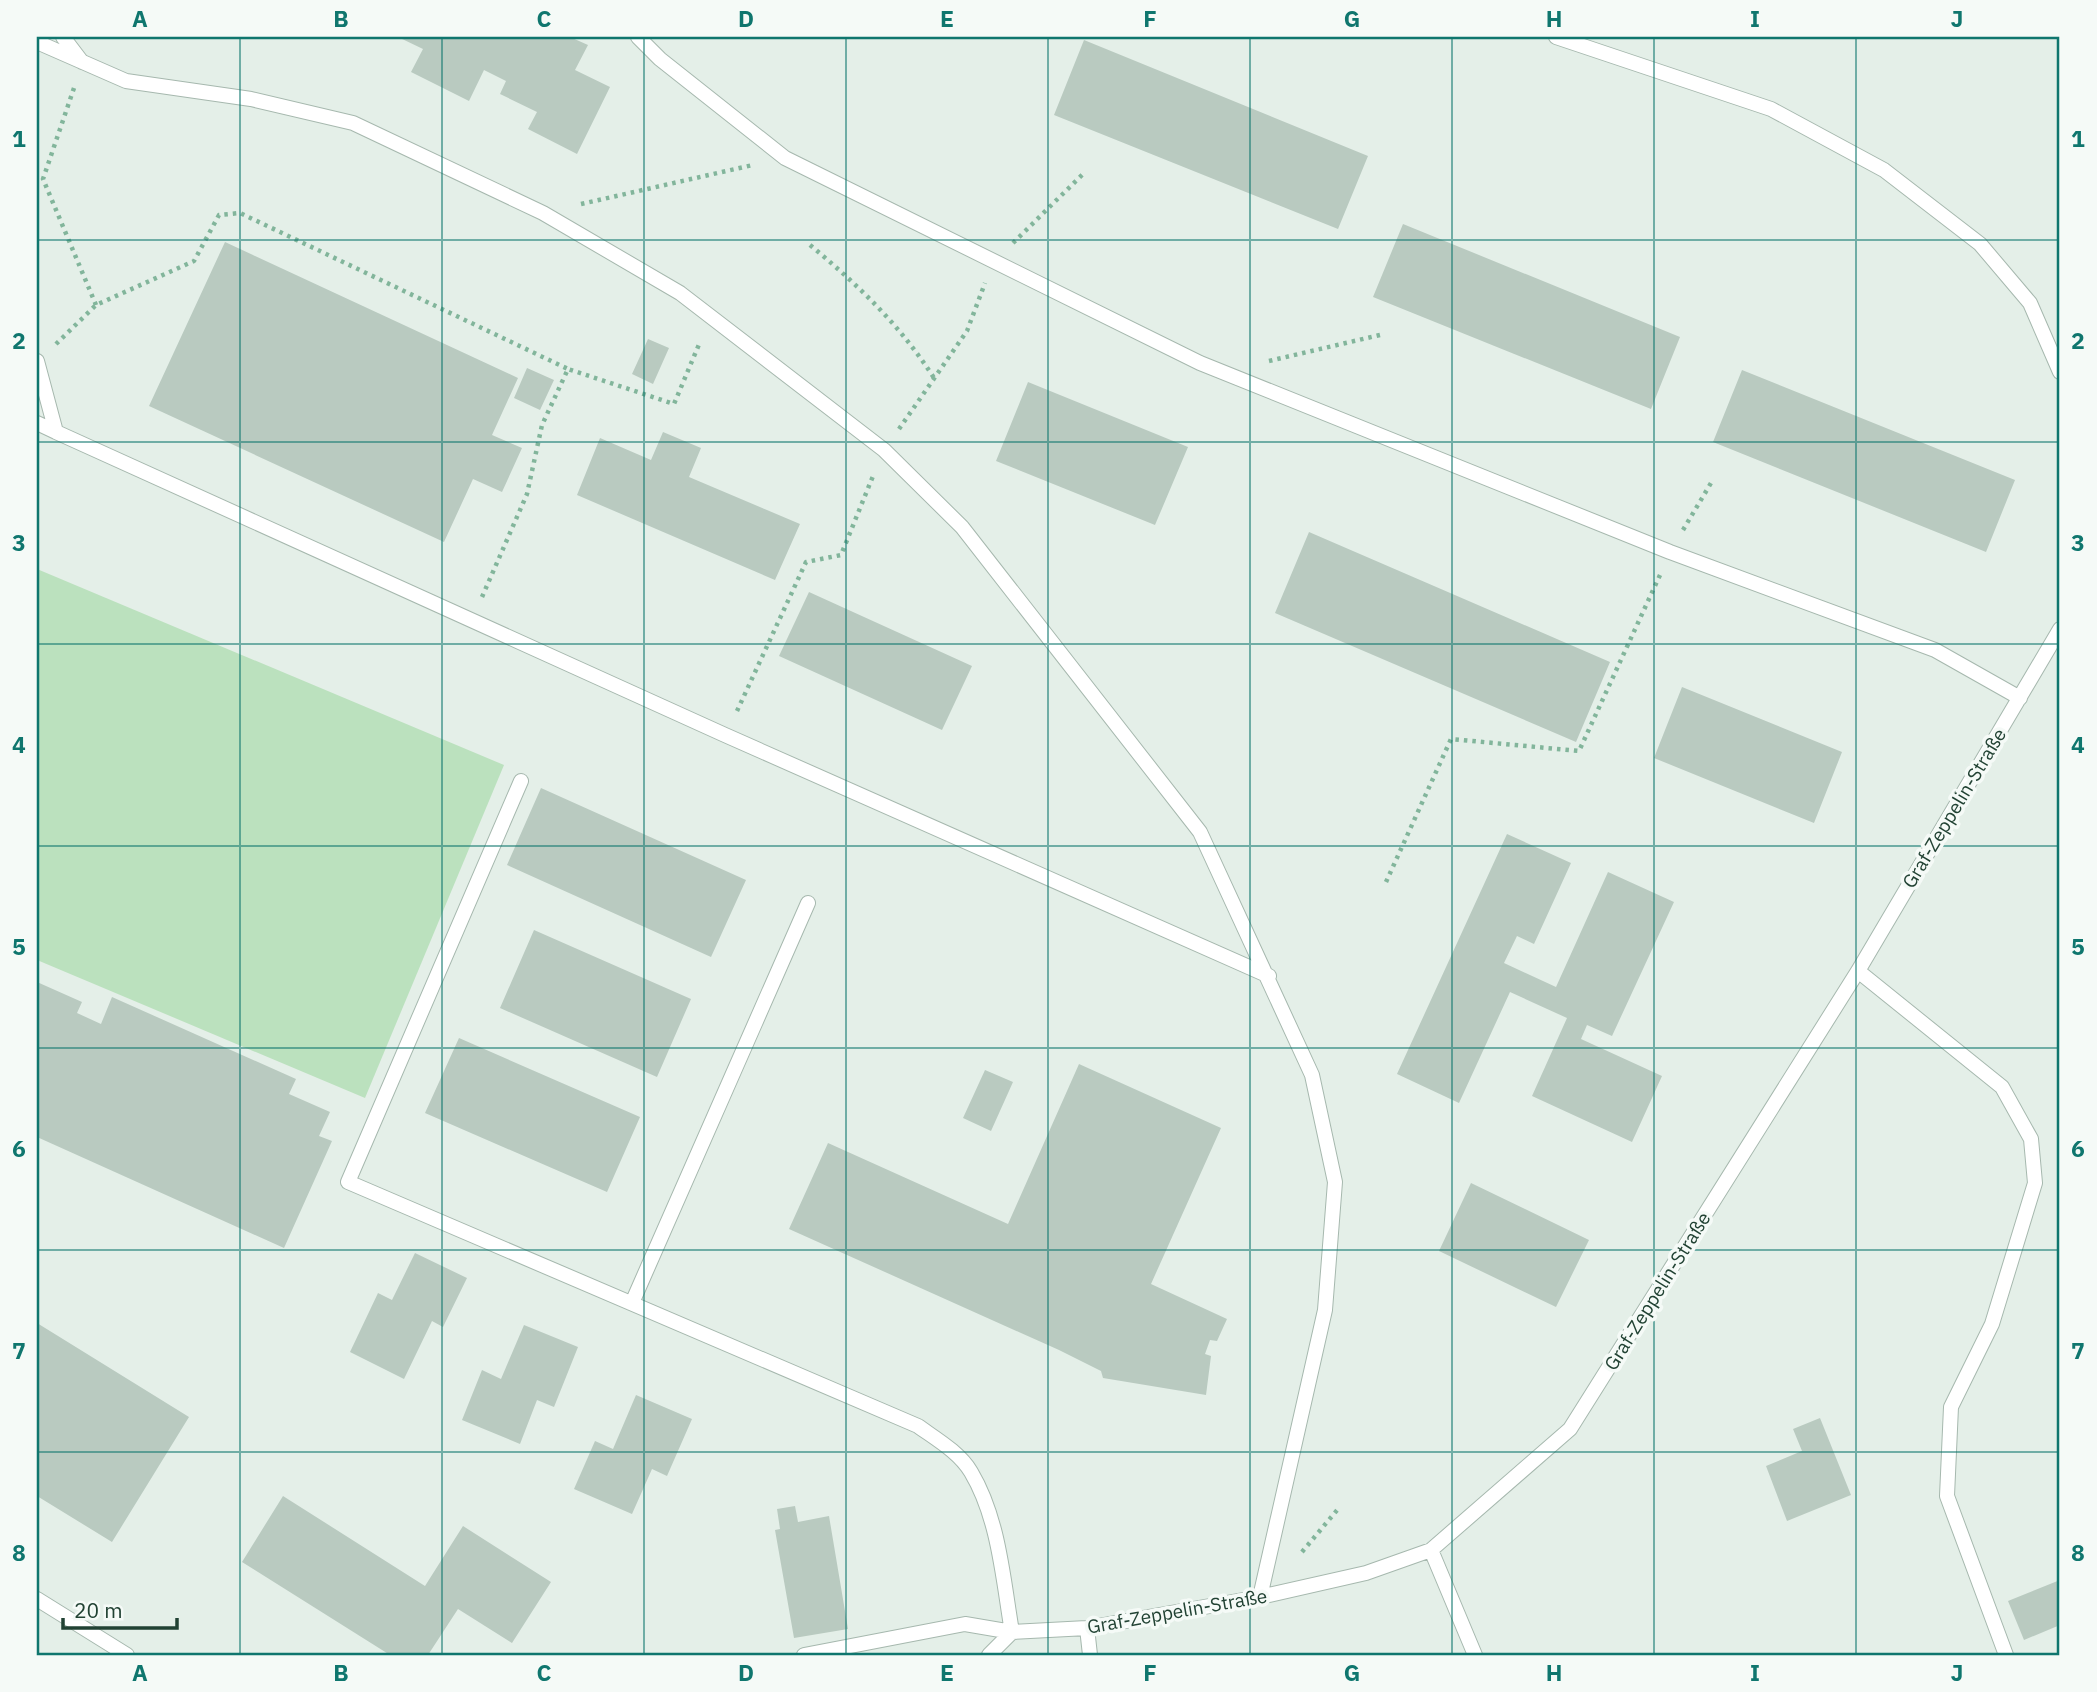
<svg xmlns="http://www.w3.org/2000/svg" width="2097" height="1692" viewBox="0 0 2097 1692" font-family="'IBM Plex Sans',sans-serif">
<rect width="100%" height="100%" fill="#e4efe8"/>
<path fill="#bbe1be" d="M37,569L504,765L365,1098L37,960Z"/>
<path fill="#b9cac0" d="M398,37H570L588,45L575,70L610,87L577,154L528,129L537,112L500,94L506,81L484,70L469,101L411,72L423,49Z
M1084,40L1368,156L1338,229L1054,115Z
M1403,224L1680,337L1651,409L1373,297Z
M225,242L518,378L492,435L522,448L502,492L473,479L444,542L149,406Z
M648,339L669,348L653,384L632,374Z
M527,368L554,380L540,410L514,398Z
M1742,370L2015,480L1986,552L1713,442Z
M1028,382L1188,447L1155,525L996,461Z
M663,432L701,448L689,477L800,524L775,580L577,495L600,438L651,460Z
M1309,532L1610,662L1576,742L1275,613Z
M809,592L972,666L942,730L779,656Z
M1682,687L1842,752L1814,823L1654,758Z
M541,788L746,880L711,957L507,865Z
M1507,834L1571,863L1534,944L1517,936L1504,963L1556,987L1608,872L1674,902L1612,1036L1587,1025L1581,1039L1662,1076L1632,1142L1532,1096L1567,1018L1510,992L1459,1103L1397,1074Z
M534,930L691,999L657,1077L500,1008Z
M37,982L82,1002L77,1013L101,1024L112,997L296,1079L289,1094L330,1112L319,1136L332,1141L284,1248L37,1137Z
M459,1038L640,1117L607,1192L425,1113Z
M1079,1064L1221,1128L1151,1284L1227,1319L1217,1341L1210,1340L1205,1354L1211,1356L1206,1395L1103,1378L1101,1371L1059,1350L789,1229L828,1143L1008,1224Z
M985,1070L1013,1082L991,1131L963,1118Z
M1471,1183L1589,1240L1556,1307L1439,1251Z
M415,1253L467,1278L443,1327L432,1321L404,1379L350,1352L378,1293L392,1300Z
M37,1323L189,1417L112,1542L37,1496Z
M524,1325L578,1347L554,1407L537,1400L520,1444L462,1420L482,1370L501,1379Z
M636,1395L692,1419L667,1476L652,1469L632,1514L574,1489L595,1441L613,1449Z
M1820,1418L1851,1495L1787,1521L1766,1466L1802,1451L1793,1429Z
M283,1496L425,1586L463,1526L551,1582L512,1643L458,1609L428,1655H390L242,1562Z
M795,1506L798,1522L829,1516L848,1629L794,1638L775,1530L780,1529L777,1509Z
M2060,1580V1625L2024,1640L2008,1601Z"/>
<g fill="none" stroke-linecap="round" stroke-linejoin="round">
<g stroke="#a6b8ae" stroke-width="16">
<path id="service" d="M63,37L82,62
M638,37L660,59L785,158L1200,363L1670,552L1935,650L2020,698
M1556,37L1771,109L1884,170L1980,244L2030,303L2060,372
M37,42L126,81L251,99L353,123L543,213L680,293L884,450L962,527L1200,832L1312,1075L1335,1182L1325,1310L1260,1597
M37,361L56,432L725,735L1269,976
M37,423L56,432
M521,781L348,1182L918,1426C936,1439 959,1452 971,1472C999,1519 1003,1579 1012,1632
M1858,971L2002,1087L2031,1139L2035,1183L1992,1324L1951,1407L1947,1496L2006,1655
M632,1303L808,903
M1431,1550L1475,1655
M37,1599L127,1655
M1087,1628L1090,1655
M804,1655L965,1624L1012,1632L1087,1628L1260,1597L1366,1573L1431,1550L1570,1429L1858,971L2060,629
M989,1655L1012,1632"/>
</g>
<path stroke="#82b59b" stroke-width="4.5" stroke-dasharray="3.5 5" stroke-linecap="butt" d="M74,88L43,179L96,305
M581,204L753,165
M1013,243L1085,172
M810,245C858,285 900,325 934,378
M56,344L96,305L194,261L219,215L240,213L568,369
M1269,361L1384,334
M899,429L967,331L985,283
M1683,530L1711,483
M482,597L527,494L542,425L568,369L674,404L700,342
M737,711L806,562L841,555L873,476
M1386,882L1451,739L1579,751L1660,575
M1302,1552L1338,1509"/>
<use href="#service" stroke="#fff" stroke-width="14"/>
</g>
<path fill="none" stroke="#0f766e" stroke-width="2" stroke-opacity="0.55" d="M240,37V1655M442,37V1655M644,37V1655M846,37V1655M1048,37V1655M1250,37V1655M1452,37V1655M1654,37V1655M1856,37V1655M37,240H2060M37,442H2060M37,644H2060M37,846H2060M37,1048H2060M37,1250H2060M37,1452H2060"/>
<g text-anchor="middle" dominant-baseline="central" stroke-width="7" stroke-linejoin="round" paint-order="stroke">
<g font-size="19" fill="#214233" stroke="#f5faf7">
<text transform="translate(1954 808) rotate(-59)">Graf-Zeppelin-Straße</text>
<text transform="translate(1657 1291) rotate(-58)">Graf-Zeppelin-Straße</text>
<text transform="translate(1177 1611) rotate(-10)">Graf-Zeppelin-Straße</text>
</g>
</g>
<rect width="2097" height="1692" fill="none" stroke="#f5faf7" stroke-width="77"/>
<path d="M63 1618v10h114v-10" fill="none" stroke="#214233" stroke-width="3.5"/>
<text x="74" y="1618" font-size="21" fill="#214233" stroke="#f5faf7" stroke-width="5" paint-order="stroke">20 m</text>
<rect x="38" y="38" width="2020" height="1616" fill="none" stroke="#0f766e" stroke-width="2.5"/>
<g font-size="23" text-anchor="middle" font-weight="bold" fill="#0f766e">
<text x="140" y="27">A</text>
<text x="341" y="27">B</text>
<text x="544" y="27">C</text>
<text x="746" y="27">D</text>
<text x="947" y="27">E</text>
<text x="1150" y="27">F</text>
<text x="1352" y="27">G</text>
<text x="1554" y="27">H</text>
<text x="1755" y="27">I</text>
<text x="1957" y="27">J</text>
<text x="19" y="147">1</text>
<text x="2078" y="147">1</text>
<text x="19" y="349">2</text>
<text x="2078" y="349">2</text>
<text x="19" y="551">3</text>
<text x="2078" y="551">3</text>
<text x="19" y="753">4</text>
<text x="2078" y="753">4</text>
<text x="19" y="955">5</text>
<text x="2078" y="955">5</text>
<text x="19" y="1157">6</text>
<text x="2078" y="1157">6</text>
<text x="19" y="1359">7</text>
<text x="2078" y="1359">7</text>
<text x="19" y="1561">8</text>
<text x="2078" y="1561">8</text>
<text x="140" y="1681">A</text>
<text x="341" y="1681">B</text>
<text x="544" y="1681">C</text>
<text x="746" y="1681">D</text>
<text x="947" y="1681">E</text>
<text x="1150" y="1681">F</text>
<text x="1352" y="1681">G</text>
<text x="1554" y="1681">H</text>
<text x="1755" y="1681">I</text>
<text x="1957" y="1681">J</text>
</g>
</svg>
